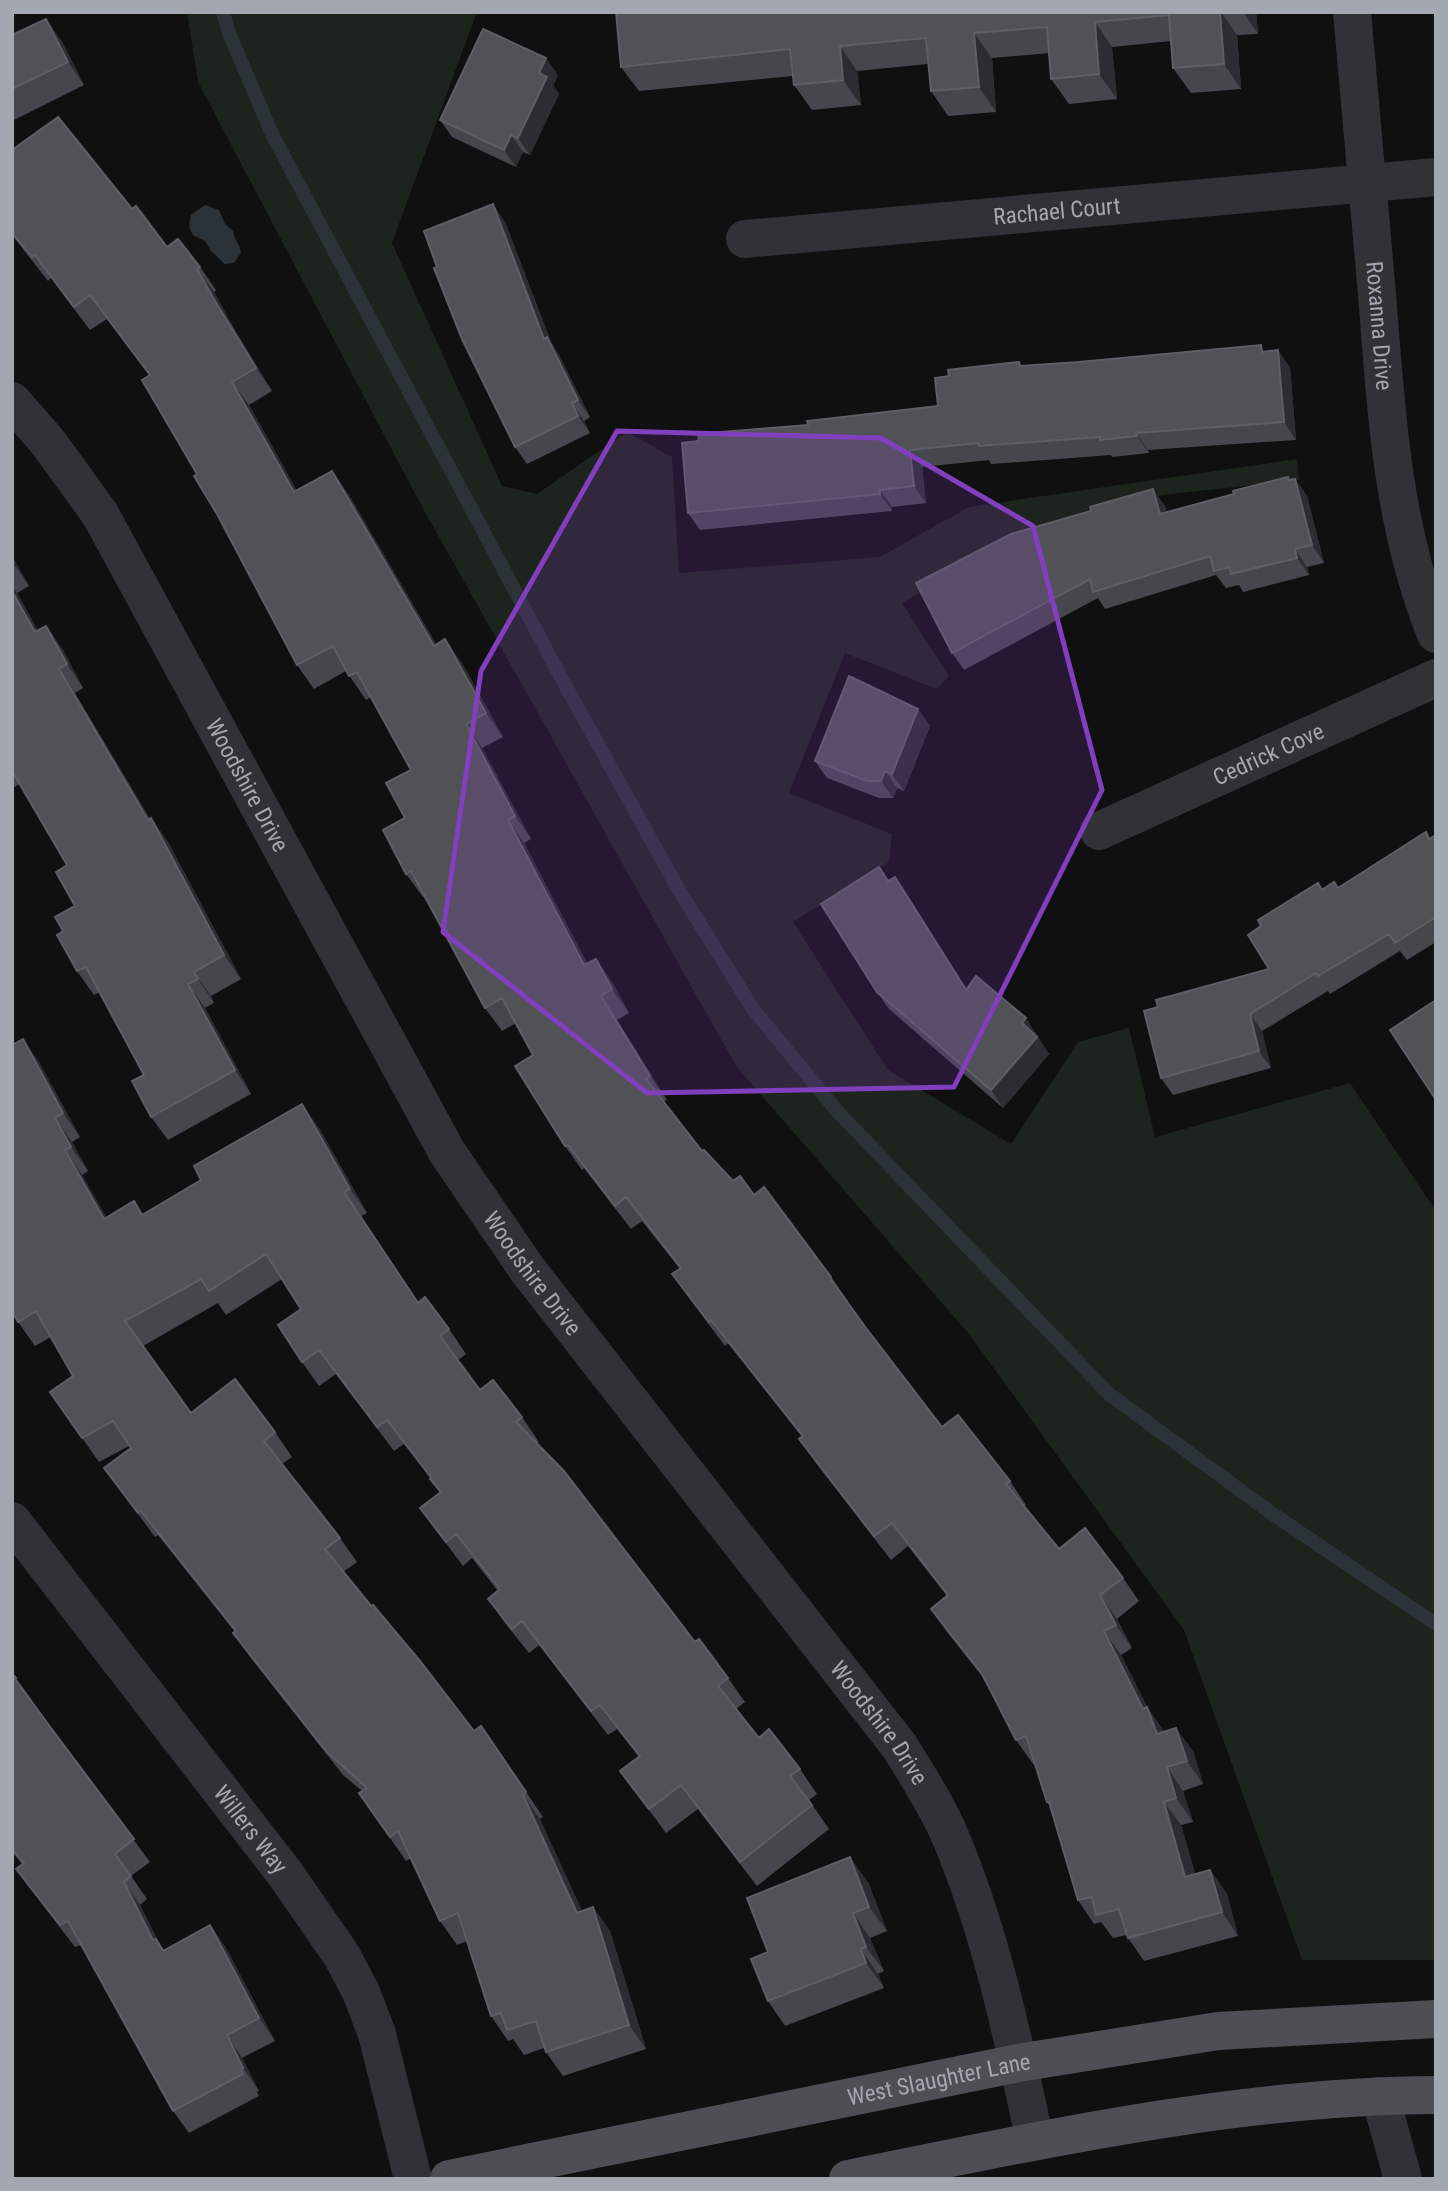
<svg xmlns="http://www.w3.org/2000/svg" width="1448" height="2191" viewBox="0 0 1448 2191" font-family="'Roboto Condensed',sans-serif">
<rect width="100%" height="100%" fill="#101011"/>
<path fill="#1d231d" d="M187,12H477L392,243L502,486L537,494L627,432L672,457L679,573L880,557L969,507L1297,459L1299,480L1162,495L1041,527L902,603L949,676L937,689L845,653L789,793L892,834L889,862L793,922L888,1070L1011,1144L1078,1042L1129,1028L1155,1137L1350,1083L1436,1211V1960H1302L1184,1630L969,1334L736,1066L420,503L198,82Z"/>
<path fill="#2b3238" d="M205,205L219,210L225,224L233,231C234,240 240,244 241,253L234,263L225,264L211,251L205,241L193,235L189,227L191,215Z"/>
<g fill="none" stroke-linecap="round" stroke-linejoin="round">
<path stroke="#2b3238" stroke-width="14" d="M223,12L229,33L272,134L564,683L680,892L753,1009L837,1111L1109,1394L1270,1512L1436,1624"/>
<g stroke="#313236" stroke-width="38">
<path id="s1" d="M1352,12C1361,106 1369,200 1377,294C1386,409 1392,526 1436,634"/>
<path id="s2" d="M745,239L1436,177"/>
<path id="s3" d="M12,401L47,441L100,514L447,1152L527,1269L900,1747C917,1775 937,1805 950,1836C991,1933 1013,2038 1035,2141"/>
<path id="s4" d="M1099,831L1436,678"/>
<path id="s5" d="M12,1521L286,1875L342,1956L361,1992L377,2034L413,2179"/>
<path d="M1380,2096L1403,2179"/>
</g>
<g stroke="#4e4f54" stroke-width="38">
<path id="s6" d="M449,2179L1018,2063L1218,2031L1436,2019"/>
<path d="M848,2179C1041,2140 1238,2096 1436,2095"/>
</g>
</g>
<path fill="#46474c" d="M616,12H1256L1258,34L1237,35L1241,89L1191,93L1173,68L1171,41L1112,47L1117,99L1069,104L1051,79L1049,53L992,58L996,112L948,116L931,91L928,64L857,71L861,105L812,110L794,85L793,76L639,91L621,67Z
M46,19L62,42L84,85L12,121V35Z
M558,75L553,85L559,94L530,155L523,152L516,167L452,137L440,120Z
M12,150L132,209L167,247L200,267L216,290L214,292L232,325L272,391L249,405L297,491L349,495L436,644L462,663L503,737L482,748L531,839L524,843L587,964L596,959L612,982L629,1013L617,1020L667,1100L664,1101L702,1151L733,1181L754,1195L831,1277L848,1301L847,1302L866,1328L942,1427L1010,1481L1026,1505L1024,1506L1059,1549L1123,1578L1139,1601L1117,1619L1132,1648L1121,1655L1147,1707L1164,1732L1193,1751L1203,1784L1183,1791L1193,1822L1181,1825L1195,1874L1210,1870L1227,1894L1238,1936L1144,1961L1128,1938L1127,1935L1113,1938L1101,1922L1094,1924L1078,1900L1051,1807L1047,1802L1035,1763L1033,1764L1016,1740L986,1681L947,1632L931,1609L947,1596L908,1546L891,1560L816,1463L799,1439L802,1437L728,1343L725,1346L689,1298L672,1274L680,1269L642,1221L631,1229L584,1168L582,1170L565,1146L533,1055L516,1023L502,1031L485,1008L425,896L423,897L406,874L405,818L411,770L371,697L366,700L346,671L314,689L297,665L197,474L149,375L107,319L90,330L51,278L48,281L12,235Z
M505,222L551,342L559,355L590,417L584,421L590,433L527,464L515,447L437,267Z
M1278,350L1290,368L1296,440L1148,450L1149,453L1112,457L1111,455L991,464L989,460L922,467L926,503L892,507V511L700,530L688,513L699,441L938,406L949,376L1019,362L1022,366Z
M1295,479L1307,496L1324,563L1307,567L1309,575L1243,592L1239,585L1226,588L1216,575L1105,609L1098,598L964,670L952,653L1165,506L1166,512Z
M12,556L29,586L17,593L38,631L46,626L63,650L83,688L75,693L150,819L151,818L168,842L241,979L211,996L214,1003L205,1008L251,1094L168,1140L151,1117L144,1075L100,992L94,995L77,971L63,931L75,906L67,865L20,784L12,788Z
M918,709L930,726L904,791L897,788L893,798H879L827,778L815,761Z
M1436,835V942L1407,960L1400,951L1330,994L1328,991L1262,1031L1271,1068L1173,1095L1161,1078L1158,1007L1269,969L1322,890L1338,888Z
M879,867L888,880L895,877L967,989L1038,1036L1037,1037L1049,1054L1003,1108L889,1009L877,992Z
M23,1039L40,1064L80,1137L72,1142L88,1171L82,1175L106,1217L143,1215L319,1128L367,1213L361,1216L418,1302L449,1329L466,1354L458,1360L480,1390L522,1417L539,1442L537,1443L695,1642L728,1678L745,1702L736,1709L759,1738L800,1769L817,1794L809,1800L829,1829L757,1886L698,1809L666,1833L620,1771L639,1757L617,1729L608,1735L539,1645L529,1653L505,1623L488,1599L498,1591L472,1558L463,1566L420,1508L440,1493L430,1478L404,1444L394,1451L336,1374L319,1386L302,1362L301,1309L282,1279L226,1315L218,1303L143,1346L191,1413L275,1432L292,1457L282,1464L340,1538L357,1562L343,1572L474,1731L481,1726L543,1817L540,1819L582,1911L593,1907L610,1931L646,2049L563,2076L546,2052L544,2048L524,2055L513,2039L508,2041L491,2016L467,1941L457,1945L440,1921L411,1858L406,1861L359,1793L362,1791L343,1775L250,1657L233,1633L235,1632L158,1535L155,1537L104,1468L131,1448L129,1446L99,1462L50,1392L73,1376L51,1337L35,1346L18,1322Z
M12,1673L32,1700L31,1701L150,1862L131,1876L147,1899L140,1905L159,1943L164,1950L210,1925L226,1948L275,2041L242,2058L259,2091L257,2092L259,2096L189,2133L173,2111L81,1945L75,1947L32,1891L16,1869L22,1864L12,1852Z
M868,1882L887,1931L870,1938L884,1971L878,1974L884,1988L785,2026L768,2001V1952Z"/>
<path fill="#2c2d30" d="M1220,12H1221L1237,35L1241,89L1224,64Z
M1243,12H1256L1258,34Z
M46,19L62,42L84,85L68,62Z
M1095,22L1112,47L1117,99L1099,74Z
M974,33L992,58L996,112L979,87Z
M840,46L857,71L861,105L843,80Z
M546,58L558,75L553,85L559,94L530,155L518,138L539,73Z
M511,135L523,152L516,167L504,150Z
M493,204L505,222L551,342L559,355L590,417L578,400L544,339Z
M197,269L214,292L232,325L272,391L256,368L215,301Z
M1278,350L1290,368L1296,440L1284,422Z
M232,382L249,405L311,516L294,492Z
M572,403L584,421L590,433L578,416Z
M1136,433L1148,450L1149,453L1137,436Z
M910,450L922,467L926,503L914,486Z
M332,471L349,495L450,669L434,646Z
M1288,477L1298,491L1295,479L1307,496L1324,563L1312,545Z
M1153,489L1165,506L1172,531L1160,514Z
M880,490L892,507V511L880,494Z
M1295,549L1307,567L1309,575L1297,558Z
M12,556L29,586L12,562Z
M12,586L17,593L52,656L35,632L12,591Z
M46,626L63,650L83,688L67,664Z
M445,639L462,663L503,737L486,713Z
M59,669L75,693L164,844L148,820Z
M918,709L930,726L904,791L892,774Z
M466,724L482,748L531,839L515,816Z
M885,771L897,788L893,798L881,781Z
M151,818L168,842L241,979L224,955Z
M508,820L524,843L601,989L584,965Z
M895,877L907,894L978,1007L966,990Z
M596,959L612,982L629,1013L612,989Z
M194,972L211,996L214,1003L198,979Z
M188,984L205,1008L251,1094L235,1070Z
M601,996L617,1020L667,1100L650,1076Z
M1250,1014L1262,1031L1271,1068L1259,1051Z
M1026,1018L1049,1054L1003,1108L991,1090L1022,1023Z
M23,1039L40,1064L80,1137L63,1113Z
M302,1104L319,1128L367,1213L350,1189Z
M55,1118L72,1142L88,1171L71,1147Z
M65,1150L82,1175L121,1243L104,1219Z
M344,1192L361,1216L435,1327L418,1303Z
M1100,1595L1117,1619L1132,1648L1116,1625Z
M1104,1631L1121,1655L1148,1708L1147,1707L1164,1731L1173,1758L1157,1734Z
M1176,1728L1193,1751L1203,1784L1187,1761Z
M1167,1767L1183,1791L1193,1822L1176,1798Z
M523,1795L540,1819L594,1937L577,1913Z
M1164,1802L1181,1825L1202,1901L1185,1877Z
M850,1857L868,1882L887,1931L869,1907Z
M1210,1870L1227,1894L1238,1936L1222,1912Z
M124,1882L140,1905L159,1943L172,1961L153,1940Z
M593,1907L610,1931L646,2049L629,2025Z
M853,1913L870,1938L884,1971L866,1947Z
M210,1925L226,1948L275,2041L259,2018Z
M861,1949L878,1974L884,1988L866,1963Z
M227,2035L242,2058L259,2091L243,2068Z"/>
<path fill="#505256" stroke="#5d5f64" stroke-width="2" d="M616,12H1220L1224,64L1173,68L1169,15L1095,22L1099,74L1051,79L1047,27L974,33L979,87L931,91L926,38L840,46L843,80L794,85L790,49L621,67Z
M46,19L68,62L12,89V35Z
M483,29L546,58L539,73L547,77L518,138L511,135L504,150L440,120Z
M58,117L132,209L136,206L167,247L178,239L200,267L197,269L215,301L256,368L232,382L294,492L332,471L434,646L445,639L486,713L466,724L515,816L508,820L584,965L596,959L612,989L601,996L650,1076L646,1079L702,1151L704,1150L733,1181L740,1176L754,1195L764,1187L831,1277L830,1278L866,1328L942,1427L958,1415L1010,1481L1006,1484L1059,1549L1085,1528L1123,1578L1100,1595L1116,1625L1104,1631L1143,1709L1147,1707L1157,1734L1176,1728L1187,1761L1167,1767L1176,1798L1164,1802L1185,1877L1210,1870L1222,1912L1128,1938L1119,1909L1096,1915L1092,1897L1078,1900L1049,1802H1047L1026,1736L1016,1740L982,1674L931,1609L948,1595L892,1523L874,1536L799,1439L803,1436L711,1320L709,1322L672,1274L681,1268L626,1197L615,1206L568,1145L565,1146L515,1066L533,1055L502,998L485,1008L411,871L406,874L383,830L405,818L386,783L411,770L357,672L349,676L333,646L297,665L217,514L194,476L197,474L142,380L150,375L90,295L74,307L35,255L32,257L12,233V150Z
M493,204L544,339L547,337L578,400L572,403L578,416L515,447L462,339L434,268L437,267L424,231Z
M1261,345L1262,352L1278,350L1284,422L1136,433L1137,436L1100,440V437L979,446V443L910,450L914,486L880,490V494L688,513L682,443L699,441L698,434L808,425L807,421L938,406L935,378L949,376L948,370L1019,362L1020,366L1079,362Z
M1288,477L1289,480L1295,479L1312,545L1295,549L1297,558L1231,574L1230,567L1214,571L1210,556L1093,592L1090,579L952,653L916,583L1011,534L1091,511L1090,507L1153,489L1160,514L1234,494L1233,491Z
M12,591L35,632L46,626L67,664L59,669L148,820L151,818L224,955L194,972L198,979L188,984L235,1070L151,1117L132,1081L144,1075L86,967L77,971L57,935L63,931L55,917L75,906L56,872L67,865L12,771Z
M849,676L918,709L892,774L885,771L881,781H867L815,761Z
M1426,832L1429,839L1436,835V917L1395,943L1389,934L1318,976L1316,973L1250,1014L1259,1051L1161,1078L1144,1011L1158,1007L1156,1000L1269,969L1248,935L1261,926L1258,920L1318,883L1322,890L1334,882L1338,888Z
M879,867L888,881L895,877L966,990L976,976L1026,1018L1022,1023L1037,1037L991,1090L877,992L821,904Z
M1436,1000V1100L1390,1030Z
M23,1039L63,1113L55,1118L71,1147L65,1150L104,1219L134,1201L142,1215L201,1180L194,1166L302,1104L350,1189L344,1192L418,1303L425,1297L449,1329L440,1336L480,1390L493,1380L522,1417L516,1422L564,1471L695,1642L699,1639L728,1678L718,1686L759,1738L769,1729L800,1769L790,1776L812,1805L740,1862L681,1785L649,1809L620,1771L640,1756L600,1705L591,1711L522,1621L512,1629L488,1599L500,1589L456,1534L446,1542L420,1508L441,1492L430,1479L431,1477L387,1420L377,1427L319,1350L302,1362L278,1325L301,1309L266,1254L209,1291L201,1279L125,1321L191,1413L235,1379L275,1432L264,1441L340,1538L325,1549L371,1606L373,1605L420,1661L474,1731L481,1726L526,1792L523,1795L577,1913L593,1907L629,2025L546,2052L536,2021L507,2030L501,2013L491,2016L458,1913L440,1921L398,1831L390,1837L359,1793L367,1788L326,1751L233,1633L236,1631L141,1511L138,1513L104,1468L131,1448L113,1421L82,1438L50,1392L73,1376L36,1311L18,1322L12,1311V1045Z
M12,1673L16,1678L15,1679L48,1724L134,1839L115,1854L131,1876L124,1882L153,1940L156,1939L163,1951L210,1925L259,2018L227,2035L243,2068L241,2069L243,2074L173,2111L68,1921L60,1925L16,1869L24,1863L12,1849Z
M850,1857L869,1907L853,1913L866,1947L861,1949L866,1963L768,2001L751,1959L768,1952L747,1898Z"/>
<path fill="#813ebd" fill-opacity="0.2" stroke="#813ebd" stroke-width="5" stroke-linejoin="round" d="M617,431L881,438L1033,526L1102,790L954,1087L647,1093L443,932L481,671Z"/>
<g text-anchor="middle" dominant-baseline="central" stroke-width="6" stroke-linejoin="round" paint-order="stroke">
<g font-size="23" fill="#a3a7b0" stroke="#0b0b0c">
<text stroke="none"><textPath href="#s2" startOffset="313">Rachael Court</textPath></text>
<text stroke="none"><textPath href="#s1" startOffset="315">Roxanna Drive</textPath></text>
<text stroke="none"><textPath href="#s4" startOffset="186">Cedrick Cove</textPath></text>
<text stroke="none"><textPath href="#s3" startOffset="452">Woodshire Drive</textPath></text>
<text stroke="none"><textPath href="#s3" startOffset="1018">Woodshire Drive</textPath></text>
<text stroke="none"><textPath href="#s3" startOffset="1586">Woodshire Drive</textPath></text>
<text stroke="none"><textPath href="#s5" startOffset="390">Willers Way</textPath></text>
<text stroke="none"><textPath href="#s6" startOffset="500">West Slaughter Lane</textPath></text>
</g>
</g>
<rect width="1448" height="2191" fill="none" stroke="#a3a7b0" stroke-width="28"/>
</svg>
